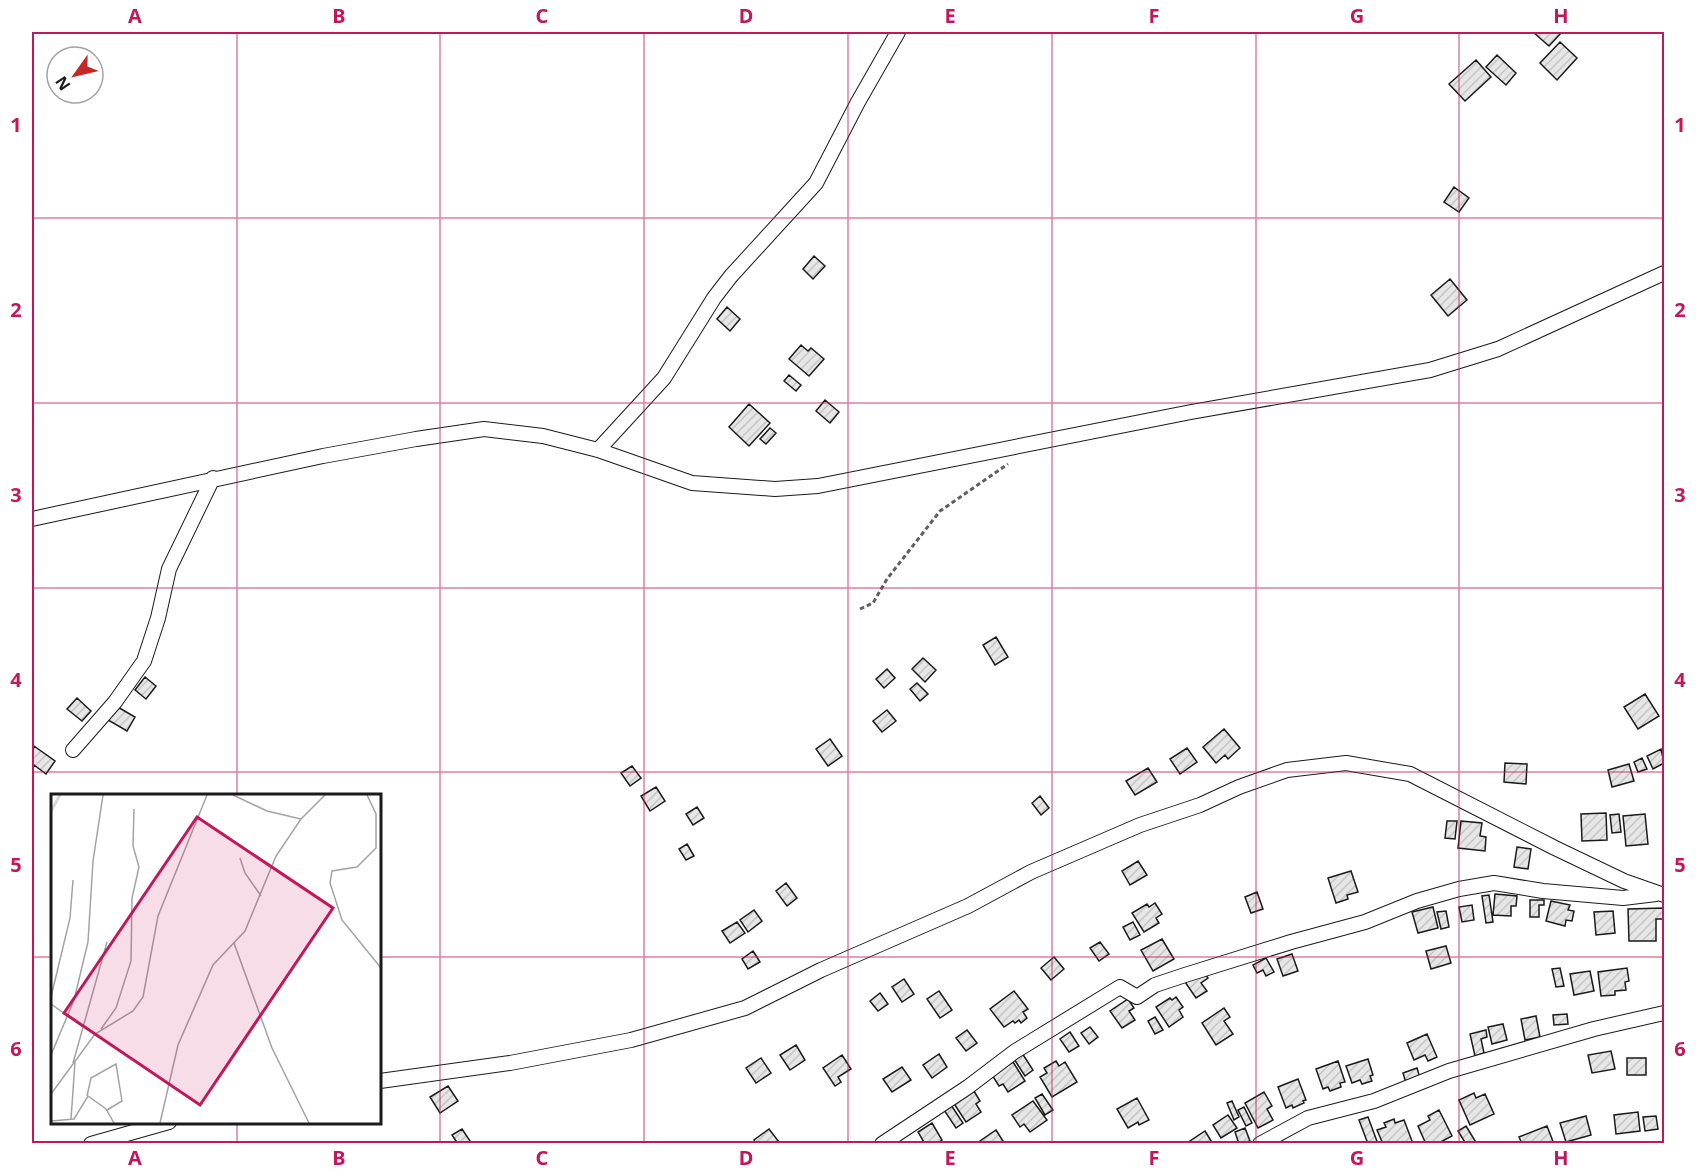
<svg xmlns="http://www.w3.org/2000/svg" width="1696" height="1175" viewBox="0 0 1696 1175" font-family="'Noto Sans',sans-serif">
<defs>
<pattern id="building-hatch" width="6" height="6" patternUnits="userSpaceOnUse" patternTransform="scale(1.5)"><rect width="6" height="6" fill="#e6e6e6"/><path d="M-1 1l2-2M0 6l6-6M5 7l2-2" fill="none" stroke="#c5c5c5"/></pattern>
</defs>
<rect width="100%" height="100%" fill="#fff"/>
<path fill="url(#building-hatch)" stroke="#1a1a1a" stroke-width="1.5" d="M1533,32H1560L1561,33L1549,46Z
M1560,42L1577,58L1557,80L1540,63Z
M1497,55L1516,73L1506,85L1486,67Z
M1476,60L1491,77L1465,101L1449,84Z
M1454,187L1469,198L1459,212L1444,202Z
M814,256L825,266L813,279L803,269Z
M1450,279L1467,300L1448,316L1431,295Z
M727,307L740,319L730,331L717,319Z
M801,345L808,351L811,348L824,359L809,376L789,359Z
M789,375L801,385L796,391L784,381Z
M825,400L839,412L830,423L816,411Z
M749,404L770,423L749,446L729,427Z
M770,428L776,433L766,444L760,439Z
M996,637L1008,657L995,665L983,645Z
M923,658L936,670L925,682L912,669Z
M887,669L895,678L884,688L876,679Z
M145,677L156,686L146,699L135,690Z
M917,683L928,694L920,701L910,689Z
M1645,694L1659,716L1638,729L1624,707Z
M77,698L91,711L82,721L67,709Z
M116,706L135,717L127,731L108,720Z
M887,710L896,721L882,732L873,721Z
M1224,729L1240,748L1228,759L1225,755L1216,763L1203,747Z
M830,739L842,756L828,766L816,749Z
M34,746L55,761L46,774L34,765L32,768V749Z
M1187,748L1197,762L1180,774L1170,759Z
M1661,749L1664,763L1653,769L1647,756Z
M1642,758L1647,769L1638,772L1634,762Z
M1505,763L1527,764L1526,784L1504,782Z
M1629,764L1634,781L1612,787L1608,770Z
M632,766L641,778L630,786L621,773Z
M1148,768L1157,782L1135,795L1126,781Z
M656,787L665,801L650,811L641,796Z
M1040,796L1049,808L1041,815L1032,803Z
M697,807L704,818L693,825L686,814Z
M1606,813L1607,840L1582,841L1581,814Z
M1619,814L1621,832L1612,833L1610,815Z
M1645,814L1648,844L1626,846L1623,816Z
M1447,821H1457L1455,839L1445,838Z
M1461,821L1482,823L1480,836L1486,837L1485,851L1458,848Z
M687,844L694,856L686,860L679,849Z
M1517,847L1531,849L1528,869L1514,867Z
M1138,861L1147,875L1130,885L1122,871Z
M1351,871L1358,892L1347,895L1348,899L1336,903L1328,878Z
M786,883L797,898L787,906L776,891Z
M1257,892L1263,909L1251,913L1245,897Z
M1495,894L1517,896L1516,906H1511V916L1493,915Z
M1489,895L1493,922L1486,923L1482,896Z
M1530,900H1544V905H1539V917H1530Z
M1551,901L1570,905L1568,910L1574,911L1572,921L1566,920L1565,926L1546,921Z
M1155,903L1162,914L1156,918L1159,923L1144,932L1132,913L1147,904L1149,907Z
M1472,905L1474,920L1462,922L1459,907Z
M1433,907L1438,928L1418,933L1412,912Z
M1664,908V919H1656V941H1629L1628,909Z
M754,910L762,921L748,932L740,920Z
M1446,911L1449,927L1441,929L1437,912Z
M1613,911L1615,933L1596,935L1594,912Z
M737,922L745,933L730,943L722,931Z
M1133,922L1140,935L1130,940L1123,927Z
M1162,939L1174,959L1153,971L1141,950Z
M1100,942L1109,954L1099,961L1090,948Z
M1446,946L1451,963L1431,969L1426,951Z
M753,951L760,962L748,969L742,959Z
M1292,954L1298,971L1283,976L1277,959Z
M1054,957L1064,969L1051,980L1041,968Z
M1266,958L1274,972L1266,976L1263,970L1257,973L1253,965Z
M1560,968L1564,986L1556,987L1552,969Z
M1627,968L1629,981L1625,982L1626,990L1615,991V995L1601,996L1598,972Z
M1590,971L1594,991L1574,995L1570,974Z
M1205,974L1208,978L1201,983L1207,991L1196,998L1185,982L1196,975L1198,978Z
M904,979L914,994L902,1002L892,987Z
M939,991L952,1010L940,1018L927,999Z
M1014,991L1028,1009L1023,1012L1027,1018L1021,1023L1019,1020L1015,1023L1013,1021L1004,1027L990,1009Z
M880,993L888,1004L878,1011L870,1001Z
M1176,997L1183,1007L1179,1010L1183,1017L1169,1027L1156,1007L1170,998L1172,1000Z
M1128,999L1134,1008L1129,1011L1135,1020L1122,1028L1110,1011Z
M1224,1008L1230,1017L1224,1021L1233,1034L1216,1045L1202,1023Z
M1567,1014L1568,1024L1554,1025L1553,1015Z
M1536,1016L1540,1037L1525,1040L1521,1019Z
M1155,1017L1163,1030L1155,1034L1148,1021Z
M1503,1024L1507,1040L1492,1044L1488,1027Z
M1090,1027L1098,1037L1089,1044L1081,1033Z
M967,1030L977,1043L966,1051L956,1038Z
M1486,1030L1487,1037L1481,1039L1484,1053L1475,1056L1470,1034Z
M1070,1032L1079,1046L1069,1052L1060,1039Z
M1427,1034L1437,1057L1428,1061L1425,1055L1414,1060L1407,1043Z
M796,1045L805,1060L790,1070L780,1055Z
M1611,1051L1615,1069L1592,1073L1588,1055Z
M1022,1053L1033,1070L1025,1076L1014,1059Z
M939,1054L947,1067L932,1078L923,1065Z
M842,1055L851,1069L838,1077L841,1082L835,1086L823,1068Z
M761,1058L771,1073L756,1083L746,1068Z
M1627,1058H1646V1075H1627Z
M1368,1059L1373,1075L1370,1076L1372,1081L1362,1084L1360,1080L1352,1083L1346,1066Z
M1056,1061L1059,1066L1065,1062L1077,1082L1052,1097L1040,1077L1047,1073L1044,1068Z
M1338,1061L1345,1082L1340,1083L1341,1087L1330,1091L1328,1087L1323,1089L1316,1069Z
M1013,1062L1025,1081L1008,1092L1003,1084L999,1086L992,1075Z
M902,1067L911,1080L892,1092L883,1079Z
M1417,1068L1420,1078L1406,1083L1403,1073Z
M1298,1079L1306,1100L1303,1101L1304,1103L1293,1108L1292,1105L1286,1108L1278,1087Z
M448,1086L458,1101L440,1113L430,1097Z
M974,1091L980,1101L976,1104L981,1112L966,1122L953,1102Z
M1264,1092L1272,1106L1267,1109L1273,1120L1258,1128L1245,1103Z
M1474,1093L1476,1098L1485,1094L1494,1114L1470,1125L1459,1100Z
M1042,1094L1053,1110L1045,1115L1035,1098Z
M1137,1098L1149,1120L1139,1125L1138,1122L1128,1128L1117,1109Z
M1033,1101L1047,1120L1030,1132L1024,1124L1020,1127L1012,1115Z
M1232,1101L1239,1117L1234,1120L1227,1103Z
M951,1105L963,1123L956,1128L944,1110Z
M1244,1107L1252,1123L1246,1126L1238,1110Z
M1439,1110L1452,1136L1437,1144H1426L1418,1126L1430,1120L1428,1116Z
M1638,1112L1640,1131L1616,1134L1614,1115Z
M1228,1115L1237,1128L1221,1138L1213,1125Z
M1586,1116L1591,1135L1566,1142L1560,1123Z
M1656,1116L1658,1129L1645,1131L1643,1117Z
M1368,1117L1378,1144H1368L1359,1120Z
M1394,1119L1395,1123L1404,1120L1412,1141L1405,1144H1383L1377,1130L1386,1127L1384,1123Z
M932,1123L942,1140L937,1144H925L918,1132Z
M1466,1126L1477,1144H1466L1458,1131Z
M1547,1126L1554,1144H1522L1519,1137Z
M1245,1128L1250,1141L1239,1144L1235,1132Z
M462,1129L472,1144H458L452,1135Z
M769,1129L779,1142L756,1144L754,1140Z
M996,1130L1003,1141L999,1144H982L980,1141Z
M1205,1131L1213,1144H1187V1143Z"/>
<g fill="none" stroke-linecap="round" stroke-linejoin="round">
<g stroke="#1a1a1a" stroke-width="16">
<path id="street" d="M598,450L664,378L714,298L731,276L816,183L858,102L898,32
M32,519L323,456L416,439L484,429L543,436L598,450L692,483L775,489L818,486L1191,412L1430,370L1498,349L1664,273
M73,750L115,702L144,661L158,618L169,569L213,478
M380,1081L510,1063L631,1040L745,1008L821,970L968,906L1031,872L1140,825L1200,805L1239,787L1287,770L1346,763L1410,774L1555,848L1624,881L1664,895
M91,1144L169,1122
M882,1144L968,1087L1014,1052L1120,987L1137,997L1155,985L1185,975L1291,942L1365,922L1417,901L1459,889L1494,883L1543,891L1623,898L1656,894
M1260,1144L1308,1118L1374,1101L1449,1071L1594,1029L1664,1013"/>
</g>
<path stroke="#5f5f5f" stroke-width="3" stroke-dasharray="4.5 3" stroke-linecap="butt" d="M860,609L873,603L887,579L940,511L1008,464"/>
<use href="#street" stroke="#fff" stroke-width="14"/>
</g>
<path fill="none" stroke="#c2185b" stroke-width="1.5" stroke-opacity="0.55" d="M237,32V796M440,32V1144M644,32V1144M848,32V1144M1052,32V1144M1256,32V1144M1459,32V1144M32,218H1664M32,403H1664M32,588H1664M32,772H1664M32,957H52M380,957H1664M237,1122V1144"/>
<g transform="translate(51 794)">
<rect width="330" height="330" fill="#fff"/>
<path fill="none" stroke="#d7d7d7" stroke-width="3" d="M0,17L9,1"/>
<path fill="none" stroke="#a3a3a3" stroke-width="1.5" d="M182,1L216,17L250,25M316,1L325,20V54L306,73L281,77L279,89L291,126L330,174M189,64L194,79L210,102M183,149L221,254L258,329M0,203L19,124L22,86M0,210L32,233M50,235L65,214L80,167L81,104L88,73L82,52L83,15M0,261L23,206L37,148L42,67L52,1M22,269L56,148M0,300L44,240L82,217L92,203L107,122L156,1M36,302L40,284L65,270L71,307L56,316M20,325L24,268M0,327L23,325L37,302L55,315L63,329M109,329L127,251L162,171L194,137L225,62L250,25L274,1"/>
<path fill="#c2185b" fill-opacity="0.15" stroke="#c2185b" stroke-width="3" d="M146,23L282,114L149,311L13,219Z"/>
<rect width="330" height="330" fill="none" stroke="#1a1a1a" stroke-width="3"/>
</g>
<rect width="1696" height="1175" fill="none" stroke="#ffffff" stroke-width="66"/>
<g transform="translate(75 75) rotate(236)"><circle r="28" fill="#ffffff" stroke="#a3a3a3" stroke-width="1.5"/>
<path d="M0-4.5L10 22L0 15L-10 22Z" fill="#c62828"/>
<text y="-9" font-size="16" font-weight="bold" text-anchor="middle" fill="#1a1a1a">N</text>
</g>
<rect x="33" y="33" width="1630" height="1109" fill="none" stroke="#c2185b" stroke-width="2"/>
<g font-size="20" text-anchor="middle" font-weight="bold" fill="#c2185b">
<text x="135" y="23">A</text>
<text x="339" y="23">B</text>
<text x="542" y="23">C</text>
<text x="746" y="23">D</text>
<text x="950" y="23">E</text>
<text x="1154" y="23">F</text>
<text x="1357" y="23">G</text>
<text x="1561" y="23">H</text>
<text x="16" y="132">1</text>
<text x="1680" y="132">1</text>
<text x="16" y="317">2</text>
<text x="1680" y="317">2</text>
<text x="16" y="502">3</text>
<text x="1680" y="502">3</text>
<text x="16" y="687">4</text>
<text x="1680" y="687">4</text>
<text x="16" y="872">5</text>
<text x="1680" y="872">5</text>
<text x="16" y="1056">6</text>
<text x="1680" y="1056">6</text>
<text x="135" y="1165">A</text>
<text x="339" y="1165">B</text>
<text x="542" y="1165">C</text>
<text x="746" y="1165">D</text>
<text x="950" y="1165">E</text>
<text x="1154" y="1165">F</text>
<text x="1357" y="1165">G</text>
<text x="1561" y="1165">H</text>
</g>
</svg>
